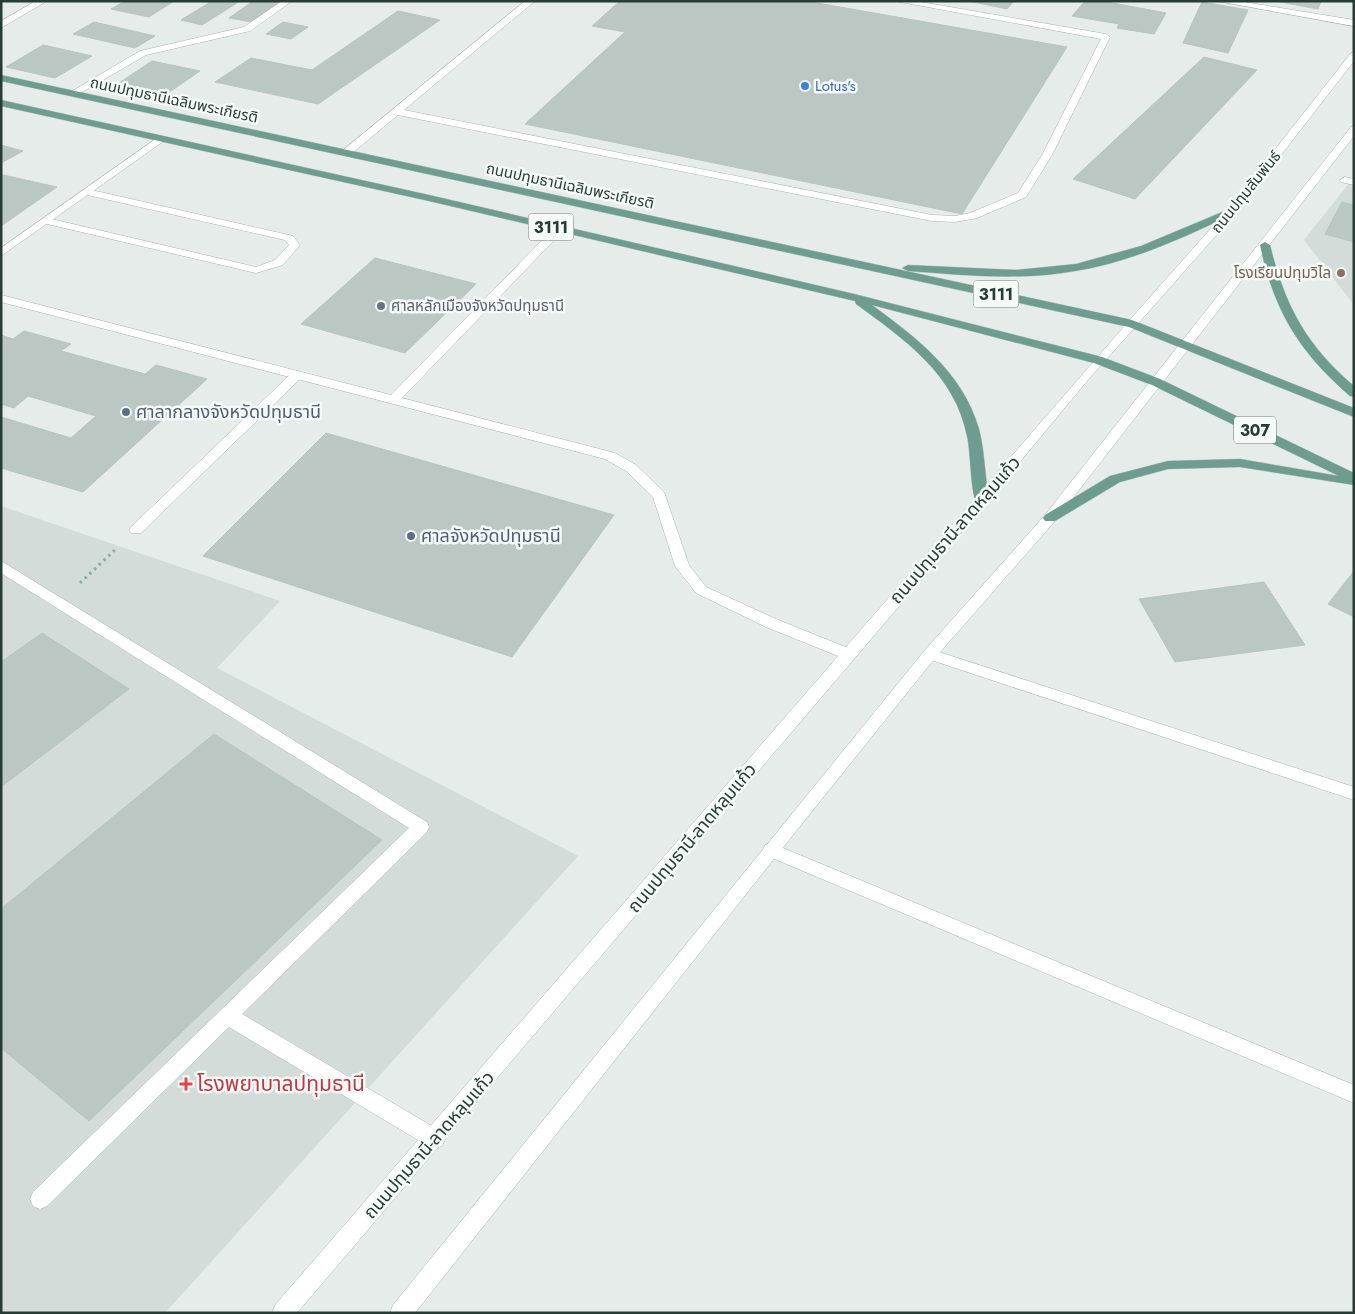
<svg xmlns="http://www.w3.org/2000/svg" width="1355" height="1314" viewBox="0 0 1355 1314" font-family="Jost,'Noto Sans Thai',sans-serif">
<rect width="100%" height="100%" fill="#e5ece9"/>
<path fill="#d3dcd8" d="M1354,177V305L1304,240Z
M1,506L280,601L217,668L578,856L165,1313H1Z"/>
<path fill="#bac7c2" stroke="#b8c5bf" d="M125,1H174L149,17L111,9Z
M212,1H240L202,25L181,20Z
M253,1H280L252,22L229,18Z
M620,1H806L1067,47L962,214L525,124L625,32L592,26Z
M969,1H1014L1007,9Z
M1085,1H1102L1166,13L1154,34L1117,28L1119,24L1072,16Z
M1275,1H1321L1318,9Z
M1202,2L1248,10L1228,53L1183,43Z
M398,11L440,20L318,104L215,82L251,58L312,70Z
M94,22L155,36L135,48L73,34Z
M283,22L308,27L291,39L266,34Z
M43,45L92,56L55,78L6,67Z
M1204,57L1257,70L1135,199L1073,179Z
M152,61L200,71L168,93L119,83Z
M1,145L23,151L1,163Z
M3,175L57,187L1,226V176Z
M1342,202L1354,205V242L1325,234Z
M375,258L476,284L405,353L301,324Z
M24,331L71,344L61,351L145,374L156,365L207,379L83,492L1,468V417L71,438L96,416L28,396L14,408L1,404V335L13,339Z
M326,433L614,515L512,657L203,556Z
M1354,571V617L1328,604Z
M1264,582L1305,645L1175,662L1139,599Z
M42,633L129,689L1,787V662Z
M214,734L382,840L89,1121L1,1048V909Z"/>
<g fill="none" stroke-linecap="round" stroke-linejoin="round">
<g stroke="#a8b4af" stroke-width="1">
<path id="service" d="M282,1H292L250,31L146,55L77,95L69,93L140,51L244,27Z
M525,1H535L404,110L932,215L955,216L970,213L1018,193L1042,155L1101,39L895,1H915L1106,34L1110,37L1052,155L1026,197L977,218L955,222L932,221L398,115L350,155H342V151Z
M1217,1H1238L1354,20V26Z
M1345,177L1354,179V185L1341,182L1340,180Z
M87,189L293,236L300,245L283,265L256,273L43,223V219L47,218L256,267L275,260L289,245L285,240L83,194L82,192Z
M297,371L301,372L303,375L301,378L141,533H131L129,530L131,527L293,372Z
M1,561L427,822L429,827L427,832L242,1014L442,1132L445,1139L442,1146L435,1148L428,1146L229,1027L47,1206L40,1209L33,1206L30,1199L33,1192L409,828L1,573Z"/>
</g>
<g stroke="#a8b4af" stroke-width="1">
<path id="minor" d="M160,136L168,138L1,256V248Z
M559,226L564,229L563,231L402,398L615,453L636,465L664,492L689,565L706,587L776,619L853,650L855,654L853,658H843L766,627L696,593L675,566L653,497L626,471L605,459L1,302V295L391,395L555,227Z
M930,649L1354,787V800L925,658L923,654L925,650Z
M771,843L1354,1085V1103L765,855L763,850L765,845Z"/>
</g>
<g stroke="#a8b4af" stroke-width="1">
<path id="tertiary" d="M36,1H47L1,28V21Z
M1354,52V61L1236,213L1136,326H1128V322L1228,209L1351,53Z
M1354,126V136L1190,347H1182V341L1351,127Z"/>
</g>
<g stroke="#a4b7b0" stroke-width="1">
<path id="secondary" d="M1132,320L1136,322V326L1087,381L946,551L297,1313H272L275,1305L1128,322Z
M1186,340L1190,341V347L1055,521L935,658L777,855L415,1313H390L393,1305L925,650L1045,515L1182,341Z"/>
</g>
<g stroke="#c2c8c6" stroke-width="1">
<path id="primary" d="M1,75L1132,320L1354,408V417L1129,327L1,81Z
M1,100L429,195L854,294L1102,357L1160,379L1354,473V485L1240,467L1168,469L1120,482L1055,521H1045L1043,518L1045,515L1110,476L1168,461L1240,459L1339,476L1152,385L1094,363L872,305C917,338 963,373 979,429C985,453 985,477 989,501L987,504H977C970,492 971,452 967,436C955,374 904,339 856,304L855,301L429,201L1,106Z
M1232,208L1237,211L1236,213C1184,237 1132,262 1075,271C1020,281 964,275 908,271L902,268L908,265L1016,270L1076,264L1141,246Z
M1265,242L1270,245C1285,306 1306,345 1354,386V397L1350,396C1299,352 1274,311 1260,245Z"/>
</g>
<path stroke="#89ada0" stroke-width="3" stroke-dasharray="2.5 4" stroke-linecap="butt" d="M80,583L117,548"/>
<use href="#service" fill="#fff" fill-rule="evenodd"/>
<use href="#minor" fill="#fff" fill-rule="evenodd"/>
<use href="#tertiary" fill="#fff" fill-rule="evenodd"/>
<use href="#secondary" fill="#fff" fill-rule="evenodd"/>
<use href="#primary" fill="#6e9d8f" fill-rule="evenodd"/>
</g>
<circle fill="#3f7fe0" stroke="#f5f9f7" stroke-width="2" cx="805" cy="86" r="5"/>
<circle fill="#8d6e63" stroke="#f5f9f7" stroke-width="2" cx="1341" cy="273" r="5"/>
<circle fill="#6b7280" stroke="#f5f9f7" stroke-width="2" cx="381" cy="306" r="5"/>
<g fill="#5c6f8a" stroke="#f5f9f7" stroke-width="2">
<circle cx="126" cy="412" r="5"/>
<circle cx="411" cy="536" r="5"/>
</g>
<path fill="#e0444e" stroke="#f5f9f7" stroke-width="2" d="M183.5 1076.5h5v5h5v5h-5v5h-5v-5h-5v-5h5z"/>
<g text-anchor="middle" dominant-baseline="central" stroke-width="5" stroke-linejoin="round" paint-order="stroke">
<g font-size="15" fill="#366cbe" stroke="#f5f9f7" text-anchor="start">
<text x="815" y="86">Lotus's</text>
</g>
<g font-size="15" fill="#263c35" stroke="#f5f9f7">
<text transform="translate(174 100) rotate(12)">ถนนปทุมธานีเฉลิมพระเกียรติ</text>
<text transform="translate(570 186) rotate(12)">ถนนปทุมธานีเฉลิมพระเกียรติ</text>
<text transform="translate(1246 192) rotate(-51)">ถนนปทุมสัมพันธ์</text>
</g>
<g font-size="15" fill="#785e54" stroke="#f5f9f7" text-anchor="end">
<text x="1331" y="273">โรงเรียนปทุมวิไล</text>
</g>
<g font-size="15" fill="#5b616d" stroke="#f5f9f7" text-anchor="start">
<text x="391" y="306">ศาลหลักเมืองจังหวัดปทุมธานี</text>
</g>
<g fill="#f5f9f7" stroke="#64756f" stroke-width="1">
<rect x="528.5" y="213.5" width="45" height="27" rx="4"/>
<rect x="973.5" y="280.5" width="45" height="27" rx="4"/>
<rect x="1234" y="416.5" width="42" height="27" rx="4"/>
</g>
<g font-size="16" font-weight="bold" fill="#263c35">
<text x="551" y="227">3111</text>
<text x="996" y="294">3111</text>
<text x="1255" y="430">307</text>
</g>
<g font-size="18" fill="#4e5e75" stroke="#f5f9f7" text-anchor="start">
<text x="136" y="412">ศาลากลางจังหวัดปทุมธานี</text>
<text x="421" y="536">ศาลจังหวัดปทุมธานี</text>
</g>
<g font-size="18" fill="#263c35" stroke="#f5f9f7">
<text transform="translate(955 530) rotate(-49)">ถนนปทุมธานี-ลาดหลุมแก้ว</text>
<text transform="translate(692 838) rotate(-50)">ถนนปทุมธานี-ลาดหลุมแก้ว</text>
<text transform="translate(429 1145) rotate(-49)">ถนนปทุมธานี-ลาดหลุมแก้ว</text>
</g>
<g font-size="21" fill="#be3a42" stroke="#f5f9f7" text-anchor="start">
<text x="197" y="1084">โรงพยาบาลปทุมธานี</text>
</g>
</g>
<rect width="1355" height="1314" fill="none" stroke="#263c35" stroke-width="5"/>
</svg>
